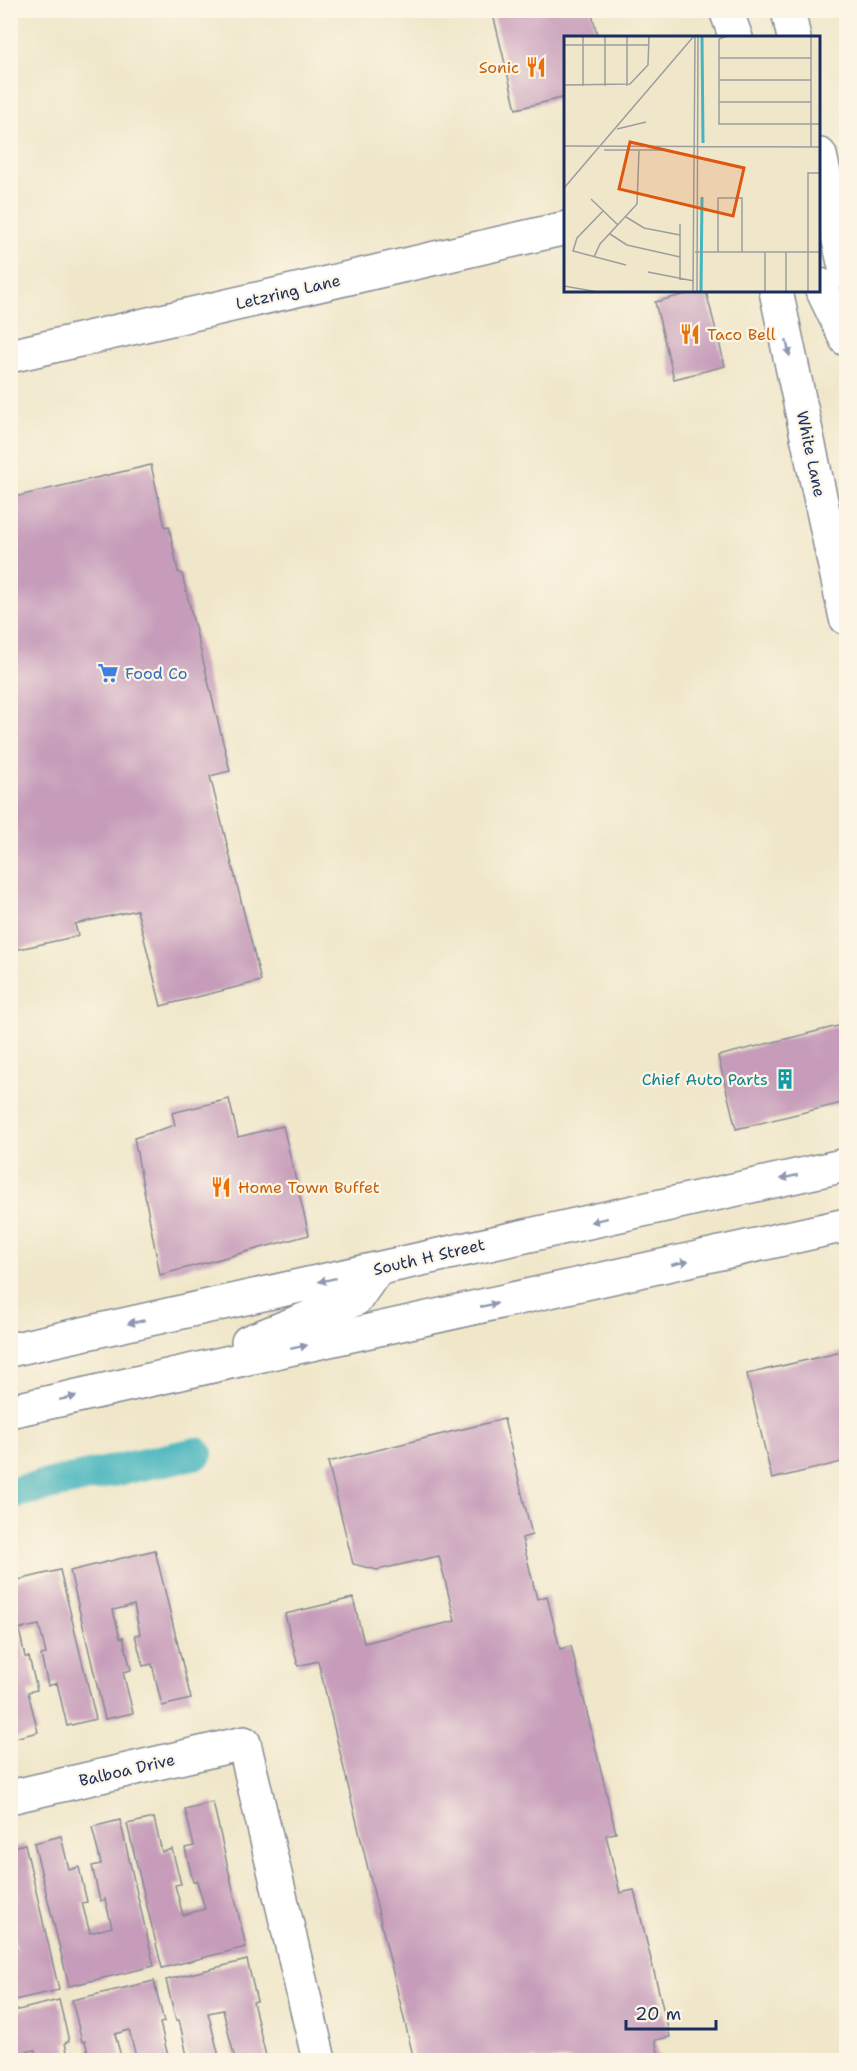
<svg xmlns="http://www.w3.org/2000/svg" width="857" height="2071" viewBox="0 0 857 2071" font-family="'Shantell Sans',sans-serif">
<rect width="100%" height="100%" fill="#fcf5e5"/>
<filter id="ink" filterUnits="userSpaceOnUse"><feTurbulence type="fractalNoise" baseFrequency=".0167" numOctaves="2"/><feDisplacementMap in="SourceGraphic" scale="12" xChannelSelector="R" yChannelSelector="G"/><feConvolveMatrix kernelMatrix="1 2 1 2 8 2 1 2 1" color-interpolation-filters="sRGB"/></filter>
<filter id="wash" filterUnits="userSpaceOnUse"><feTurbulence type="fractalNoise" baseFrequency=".008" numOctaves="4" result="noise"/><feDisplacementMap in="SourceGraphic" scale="24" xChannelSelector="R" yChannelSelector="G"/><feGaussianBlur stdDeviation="1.35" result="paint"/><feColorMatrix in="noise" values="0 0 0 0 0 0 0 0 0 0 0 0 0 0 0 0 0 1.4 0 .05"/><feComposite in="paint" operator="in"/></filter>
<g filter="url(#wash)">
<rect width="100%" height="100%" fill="#f0e7ca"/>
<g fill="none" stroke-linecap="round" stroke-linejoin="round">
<path stroke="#46b5be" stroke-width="32" d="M10,1493L197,1453"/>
</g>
<g id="blocks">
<path fill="#c69cba" d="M492,10H591L598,38H566V97L516,109Z
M698,291H706L725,366L674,379L655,302Z
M151,465L165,527L169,526L178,572L182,574L230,771L210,776L261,981L161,1006L137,910L75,924L78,936L10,951V498Z
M846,1024V1102L736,1129L718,1056Z
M229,1099L238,1137L283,1126L309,1235L160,1275L134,1138L175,1125L172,1113Z
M846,1351V1420L844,1421L846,1433V1461L772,1479L747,1374Z
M504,1419L532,1535L522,1538L537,1599L547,1596L560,1649L571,1646L616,1833L606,1835L620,1893L634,1890L670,2037L655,2040L660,2060H414L318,1661L298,1666L285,1614L353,1598L364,1643L455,1621L439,1556L377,1570L353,1564L328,1462Z
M155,1550L191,1699L162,1706L152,1664L143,1666L135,1635L140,1634L134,1605L113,1610L120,1638L123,1637L131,1670L123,1672L133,1713L105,1719L70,1571Z
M60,1570L96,1719L67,1726L57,1683L48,1686L41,1655L46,1654L39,1625L19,1629L25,1657H29L37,1690L28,1692L38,1732L11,1739L10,1582Z
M213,1802L246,1947L162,1968L127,1824L154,1818L162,1852L172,1849L181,1884L175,1885L183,1915L205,1909L197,1881L193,1882L185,1848L194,1846L185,1809Z
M120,1820L154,1966L69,1986L34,1843L61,1836L69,1870L79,1867L87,1902L82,1903L90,1933L112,1927L105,1899L100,1901L92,1866L101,1864L92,1827Z
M25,1844L59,1990L10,2001V1953L17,1951L10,1925V1848Z
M247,1960L257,2001L253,2002L266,2056L263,2057L264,2060H235L223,2010L208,2013L220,2060H188L179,2020L176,2021L166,1980Z
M154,1981L164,2022L160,2023L169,2060H137L129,2030L115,2034L122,2060H90L85,2041L82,2042L72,2000Z
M59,2000L69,2041L65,2043L69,2060H37L35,2050L20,2053L22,2060H10V2012Z"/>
</g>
</g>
<g filter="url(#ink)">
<use href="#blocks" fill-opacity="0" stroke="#868b94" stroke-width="1.5"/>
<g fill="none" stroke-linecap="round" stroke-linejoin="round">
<g stroke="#868b94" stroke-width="36">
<path id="street" d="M10,356L566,228
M10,1797L244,1743L319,2060"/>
</g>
<g stroke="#868b94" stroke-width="36">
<path id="secondary" d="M726,10L736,38
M788,10L794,38
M820,155L846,272
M820,285L846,339
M776,291L846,618
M248,1342L356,1299L377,1269
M10,1350L846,1165
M10,1411L846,1225"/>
</g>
<use href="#street" stroke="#fff" stroke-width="33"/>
<use href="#secondary" stroke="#fff" stroke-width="33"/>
</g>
<defs><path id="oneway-solid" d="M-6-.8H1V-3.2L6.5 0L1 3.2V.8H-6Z" transform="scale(1.5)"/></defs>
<g fill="#8d97ae">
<use href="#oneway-solid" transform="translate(788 348) rotate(78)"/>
<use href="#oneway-solid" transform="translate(789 1177) rotate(167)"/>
<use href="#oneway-solid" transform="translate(599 1220) rotate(167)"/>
<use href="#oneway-solid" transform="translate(680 1263) rotate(-13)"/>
<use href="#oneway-solid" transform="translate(327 1280) rotate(168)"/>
<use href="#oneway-solid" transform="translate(489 1305) rotate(-12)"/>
<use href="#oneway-solid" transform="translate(136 1322) rotate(168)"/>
<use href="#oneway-solid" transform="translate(299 1347) rotate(-12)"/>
<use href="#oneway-solid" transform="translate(68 1398) rotate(-12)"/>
</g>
</g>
<defs>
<g id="restaurant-bare" transform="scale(1.62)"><path d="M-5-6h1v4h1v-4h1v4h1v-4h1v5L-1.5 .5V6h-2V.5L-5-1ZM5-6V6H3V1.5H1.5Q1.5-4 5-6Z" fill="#e8710a" stroke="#fcf5e5" stroke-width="2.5" paint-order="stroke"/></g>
<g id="supermarket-bare" transform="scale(1.62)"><path d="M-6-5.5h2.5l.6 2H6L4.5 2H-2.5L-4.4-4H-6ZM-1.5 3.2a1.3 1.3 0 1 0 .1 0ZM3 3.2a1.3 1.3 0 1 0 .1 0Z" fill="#3f7fe0" stroke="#fcf5e5" stroke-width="2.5" paint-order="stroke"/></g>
<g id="building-bare" transform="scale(1.62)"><path d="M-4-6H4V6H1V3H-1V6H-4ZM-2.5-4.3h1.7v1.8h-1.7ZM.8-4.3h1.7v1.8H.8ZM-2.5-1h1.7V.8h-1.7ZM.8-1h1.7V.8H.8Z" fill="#0f9aa8" stroke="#fcf5e5" stroke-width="2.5" paint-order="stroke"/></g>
</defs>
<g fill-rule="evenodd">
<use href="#restaurant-bare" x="536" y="67"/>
<use href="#restaurant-bare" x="690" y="334"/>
<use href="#supermarket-bare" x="108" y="673"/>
<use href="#building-bare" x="785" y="1079"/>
<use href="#restaurant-bare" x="221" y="1187"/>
</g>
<g text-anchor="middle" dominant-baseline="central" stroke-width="4.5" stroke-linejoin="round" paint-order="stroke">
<g font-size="16" fill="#c56008" stroke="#fcf5e5" text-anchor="start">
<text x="519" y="67" text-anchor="end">Sonic</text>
<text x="707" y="334">Taco Bell</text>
<text x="238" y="1187">Home Town Buffet</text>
</g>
<g font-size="16" fill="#1b2f5e" stroke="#fcf5e5">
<text transform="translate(288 292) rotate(-13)">Letzring Lane</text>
<text transform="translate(811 454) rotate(78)">White Lane</text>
<text transform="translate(429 1257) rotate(-13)">South H Street</text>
<text transform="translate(127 1770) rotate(-13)">Balboa Drive</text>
</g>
<g font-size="16" fill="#366cbe" stroke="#fcf5e5" text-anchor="start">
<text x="125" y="673">Food Co</text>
</g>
<g font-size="16" fill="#0d838f" stroke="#fcf5e5" text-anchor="end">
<text x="768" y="1079">Chief Auto Parts</text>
</g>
</g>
<g transform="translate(564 36)">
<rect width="256" height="256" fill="#f0e7ca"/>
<path fill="none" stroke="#46b5be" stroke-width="3" d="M138,0L139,107M137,256L138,161"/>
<path fill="none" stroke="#9b9d9f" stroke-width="1.5" d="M163,0L155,3V88H257M0,9H85M155,22H247M155,44H247M0,49L66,48L84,29L85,0M19,50V0M41,50V0M63,50V0M155,66H247M53,93L82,86M0,110L257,111M247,111V0M40,114H101M0,152L130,0M27,163L54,189M39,175L13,202L9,215L62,229M62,181L80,192L116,199M46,198L63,209L116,221M131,216H257M154,216V162H178V216M201,216V256M222,216V256M30,221L36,208L73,168L75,115M84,236L130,245M116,244V188M0,250L34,256M129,256L131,0M133,256L134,0M244,256V137H257"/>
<path fill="#de5710" fill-opacity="0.15" stroke="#de5710" stroke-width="3" d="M66,106L180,132L169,180L55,153Z"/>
<rect width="256" height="256" fill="none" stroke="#1b2f5e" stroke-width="3"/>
</g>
<rect width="857" height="2071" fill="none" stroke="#fcf5e5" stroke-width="36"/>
<path d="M626 2020v9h90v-9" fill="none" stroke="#1b2f5e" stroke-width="3"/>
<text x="635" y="2020" font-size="18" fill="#1b2f5e" stroke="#fcf5e5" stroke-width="4.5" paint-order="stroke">20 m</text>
</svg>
